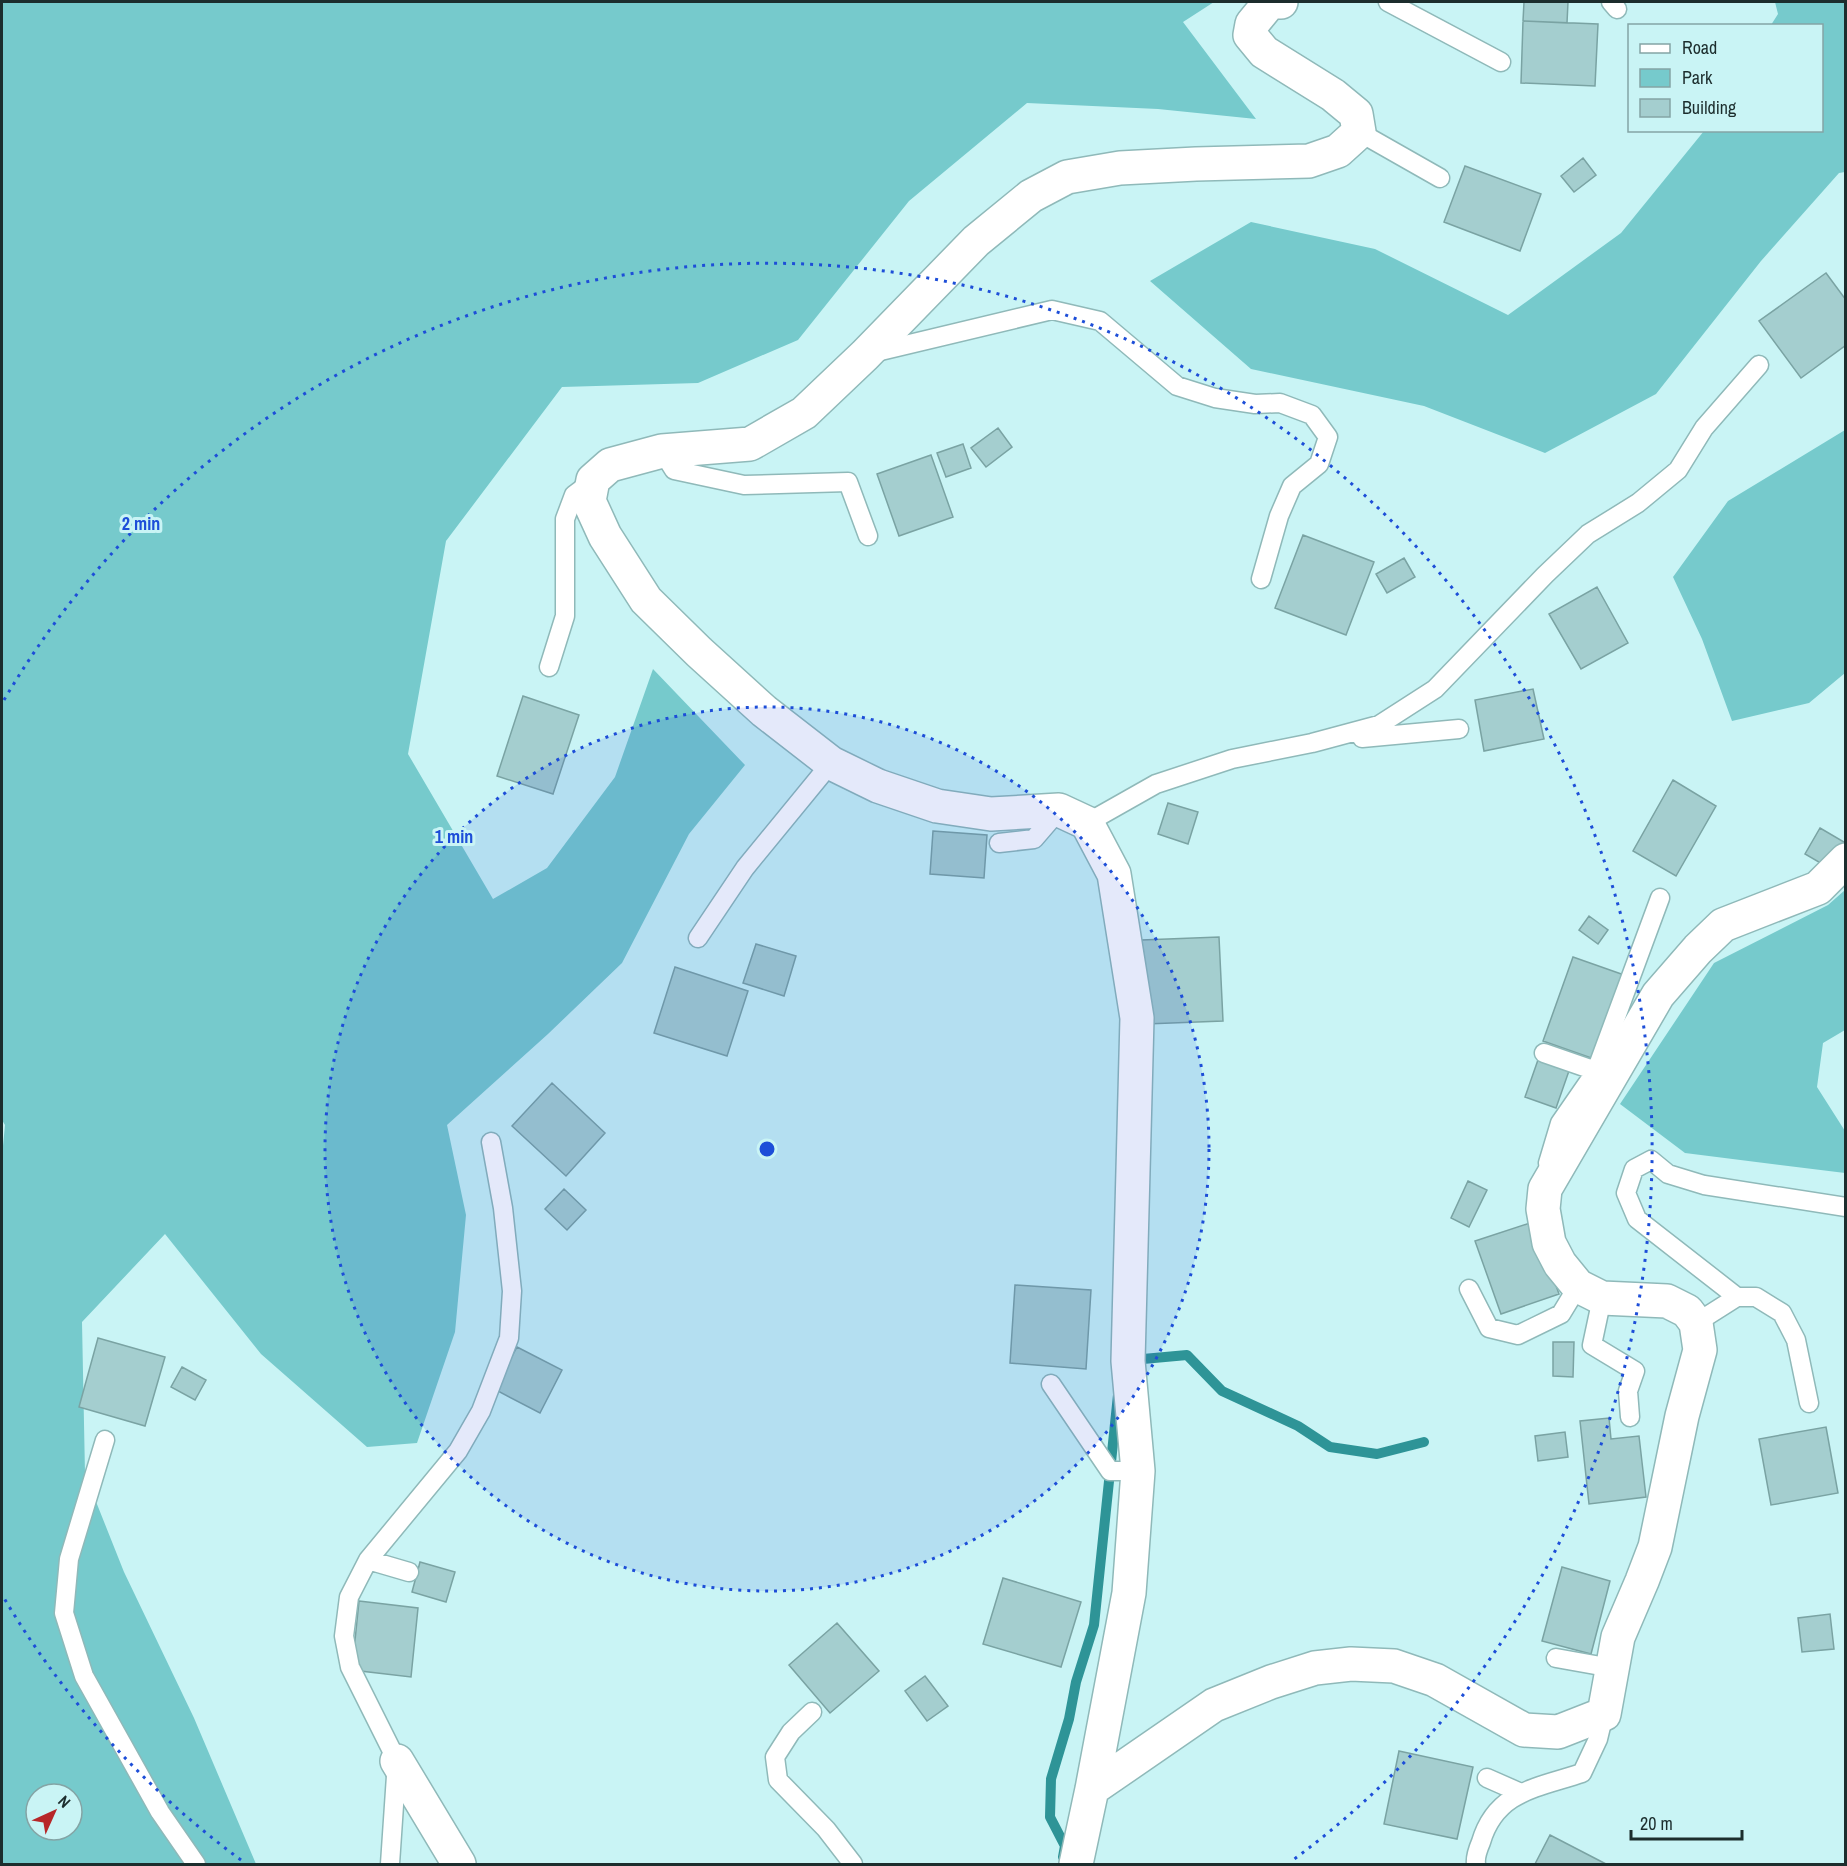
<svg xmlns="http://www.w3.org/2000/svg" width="1847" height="1866" viewBox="0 0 1847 1866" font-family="'Archivo Narrow',sans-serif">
<rect width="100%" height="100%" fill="#c9f4f5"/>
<path fill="#76cacc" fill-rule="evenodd" d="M2,2H1214L1183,22L1256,119L1158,109L1027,103L909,201L798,340L698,383L562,387L446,541L408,754L493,899L547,868L615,777L653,669L745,765L689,834L622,963L548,1034L447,1125L466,1215L455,1332L417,1443L367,1447L261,1354L165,1234L82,1322L85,1474L124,1572L194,1718L256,1864H2V1156L5,1125L2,1120ZM36,1794H72V1830H36Z
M1775,2H1845V172L1839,173L1761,261L1656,394L1545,453L1424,406L1251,369L1150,281L1251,222L1375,249L1508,315L1621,233L1704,131L1822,130V26L1771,25L1778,14Z
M1845,430V673L1809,703L1732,721L1702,639L1673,577L1728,501Z
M1845,890V1030L1823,1043L1817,1087L1845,1131V1173L1685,1153L1620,1104L1714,963L1828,905Z"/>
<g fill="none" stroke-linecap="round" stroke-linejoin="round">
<path stroke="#2e9497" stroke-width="10" d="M1132,1360L1187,1355L1222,1391L1298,1426L1330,1447L1377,1454L1424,1442
M1063,1857L1065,1846L1050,1817L1051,1779L1069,1719L1076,1682L1094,1625L1118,1395"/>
</g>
<path fill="#a4cecf" stroke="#7aa3a3" stroke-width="1.5" d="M1524,2H1568L1567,23L1523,21Z
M1523,21L1598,24L1595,86L1521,83Z
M1583,158L1596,175L1574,192L1561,176Z
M1465,166L1541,194L1520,251L1444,222Z
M1826,273L1846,300V345L1801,378L1759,321Z
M998,428L1012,447L986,467L971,448Z
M963,444L971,468L946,477L937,453Z
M931,455L953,517L899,536L877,474Z
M1303,535L1374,562L1346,635L1275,608Z
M1404,558L1415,577L1387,593L1376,574Z
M1597,587L1628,643L1581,669L1549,614Z
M1533,689L1544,739L1484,751L1475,700Z
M523,696L579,715L553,794L497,776Z
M1673,780L1716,806L1676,876L1633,851Z
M1168,803L1198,812L1188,844L1158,834Z
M1820,828L1844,842L1829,868L1805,854Z
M933,831L987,835L984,878L930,874Z
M1589,916L1608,930L1598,944L1579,930Z
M1219,937L1223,1021L1146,1024L1142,940Z
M756,944L796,956L784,996L743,983Z
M1573,957L1627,976L1597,1060L1543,1041Z
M675,967L748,991L727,1056L654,1033Z
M1539,1057L1570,1068L1556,1108L1525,1097Z
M552,1083L605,1133L566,1176L512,1126Z
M1468,1181L1487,1190L1469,1227L1451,1218Z
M564,1189L586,1210L567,1230L545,1209Z
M1533,1222L1559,1294L1501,1314L1475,1241Z
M1015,1285L1091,1290L1086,1369L1010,1363Z
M98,1338L165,1357L145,1426L79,1407Z
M1553,1342H1574L1573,1377L1553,1376Z
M517,1347L562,1370L540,1413L494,1389Z
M182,1367L206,1380L195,1400L171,1387Z
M1609,1418L1611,1439L1639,1436L1646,1497L1589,1504L1580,1421Z
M1826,1427L1838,1493L1771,1505L1759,1439Z
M1565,1432L1568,1457L1538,1461L1535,1436Z
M420,1562L455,1572L446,1602L412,1592Z
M1562,1567L1610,1581L1591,1654L1542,1641Z
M1003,1578L1081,1602L1061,1667L983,1644Z
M359,1601L418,1608L411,1677L352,1670Z
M1830,1614L1834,1649L1802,1652L1798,1618Z
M837,1623L879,1671L830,1713L789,1665Z
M925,1676L948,1706L927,1721L905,1691Z
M1399,1751L1473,1767L1457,1839L1384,1824Z
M1550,1835L1606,1864H1535Z"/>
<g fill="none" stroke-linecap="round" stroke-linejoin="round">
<g stroke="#8fb9b9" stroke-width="21">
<path id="lane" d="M1388,2L1501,62
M1611,2L1617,9
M1359,132L1440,178
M872,353L1052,310L1100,321L1177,386L1215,398L1255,404L1280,403L1312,415L1328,437L1319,464L1292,486L1279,516L1261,579
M662,451L674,470L744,485L848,482L868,536
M549,667L565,616V519L574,495L590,483
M1362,738L1459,729
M1087,823L1156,784L1232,759L1312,743L1379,725L1435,689L1545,575L1588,534L1638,503L1678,470L1704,428L1759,365
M999,843L1034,839L1059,810
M698,938L745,868L831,763
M1544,1053L1596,1071
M1548,1163L1560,1123L1596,1071L1660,898
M1469,1289L1489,1328L1518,1335L1561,1314L1578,1286
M1737,1297L1637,1219L1626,1193L1634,1169L1651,1160L1668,1174L1704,1185L1846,1207
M1602,1298L1592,1345L1635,1371L1628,1391L1630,1417
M1696,1323L1737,1297H1756L1782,1313L1796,1340L1809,1403
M1051,1384L1110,1471H1138
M105,1440L69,1559L64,1613L84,1676L160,1812L196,1864
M368,1560L409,1572
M1556,1658L1612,1668
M812,1712L791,1732L775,1757L778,1780L826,1829L853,1864
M1487,1778L1521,1793
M390,1864L397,1761L350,1667L344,1636L349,1597L368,1560L458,1451L481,1411L509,1338L512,1291L503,1208L491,1142
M1476,1864C1475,1857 1478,1849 1481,1842C1496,1791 1537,1788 1582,1773L1598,1739L1604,1714"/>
</g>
<g stroke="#8fb9b9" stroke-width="36">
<path id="street" d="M397,1761L459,1864
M1092,1789L1214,1705L1271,1682L1315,1668L1351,1664L1394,1666L1435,1680L1524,1730L1558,1732L1604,1714L1618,1637L1642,1581L1655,1547L1682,1416L1700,1350L1696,1323L1687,1311L1667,1301L1602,1298L1578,1286L1560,1264L1549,1243L1543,1209L1545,1189L1658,995L1698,949L1723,925L1818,888L1846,860
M1076,1864L1092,1789L1129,1593L1138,1471L1128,1361L1137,1018L1114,874L1087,823L1059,810L991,814L937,806L878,786L831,763L764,711L699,652L646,600L605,536L589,501L593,480L610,465L662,451L750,444L804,413L865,355L976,241L1031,196L1067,177L1120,168L1196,164L1309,161L1338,151L1359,132L1356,114L1333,95L1264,52L1250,35L1252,24L1270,2H1281"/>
</g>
<use href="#lane" stroke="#fff" stroke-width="18"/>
<use href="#street" stroke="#fff" stroke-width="33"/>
</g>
<circle cx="767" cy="1149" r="442" fill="#1d4ed8" fill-opacity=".12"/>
<g fill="none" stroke="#1d4ed8" stroke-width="3" stroke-dasharray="3 6">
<circle cx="767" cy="1149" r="442"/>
<path d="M241 1860A885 885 0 0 1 4 1598M4 700A885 885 0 1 1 1293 1860"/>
</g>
<circle cx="767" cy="1149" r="9" fill="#1d4ed8" stroke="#c9f4f5" stroke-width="3"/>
<g font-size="18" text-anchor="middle" font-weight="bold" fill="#1d4ed8" stroke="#c9f4f5" stroke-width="6" stroke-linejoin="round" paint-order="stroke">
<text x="141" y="530">2 min</text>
<text x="454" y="843">1 min</text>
</g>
<rect width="1847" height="1866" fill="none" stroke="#1c2d2d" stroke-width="6"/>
<rect x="1628" y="24" width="195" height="108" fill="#c9f4f5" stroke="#84a4a5" stroke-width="1.5"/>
<rect x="1640" y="44" width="30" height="9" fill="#ffffff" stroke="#84a4a5" stroke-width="1.5"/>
<text x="1682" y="54" font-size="18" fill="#1c2d2d">Road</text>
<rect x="1640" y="69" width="30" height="18" fill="#76cacc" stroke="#84a4a5" stroke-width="1.5"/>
<text x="1682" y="84" font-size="18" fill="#1c2d2d">Park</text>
<rect x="1640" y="99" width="30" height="18" fill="#a4cecf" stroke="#84a4a5" stroke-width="1.5"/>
<text x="1682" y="114" font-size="18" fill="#1c2d2d">Building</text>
<g transform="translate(54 1812) rotate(45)"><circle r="28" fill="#c9f4f5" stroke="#84a4a5" stroke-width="1.5"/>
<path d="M0-4.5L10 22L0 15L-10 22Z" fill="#b72729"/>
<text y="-9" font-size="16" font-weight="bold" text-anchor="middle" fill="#1c2d2d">N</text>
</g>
<path d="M1631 1830v9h111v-9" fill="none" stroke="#1c2d2d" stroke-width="3"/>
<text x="1640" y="1830" font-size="18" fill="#1c2d2d" stroke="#c9f4f5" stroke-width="4.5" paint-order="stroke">20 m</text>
</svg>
